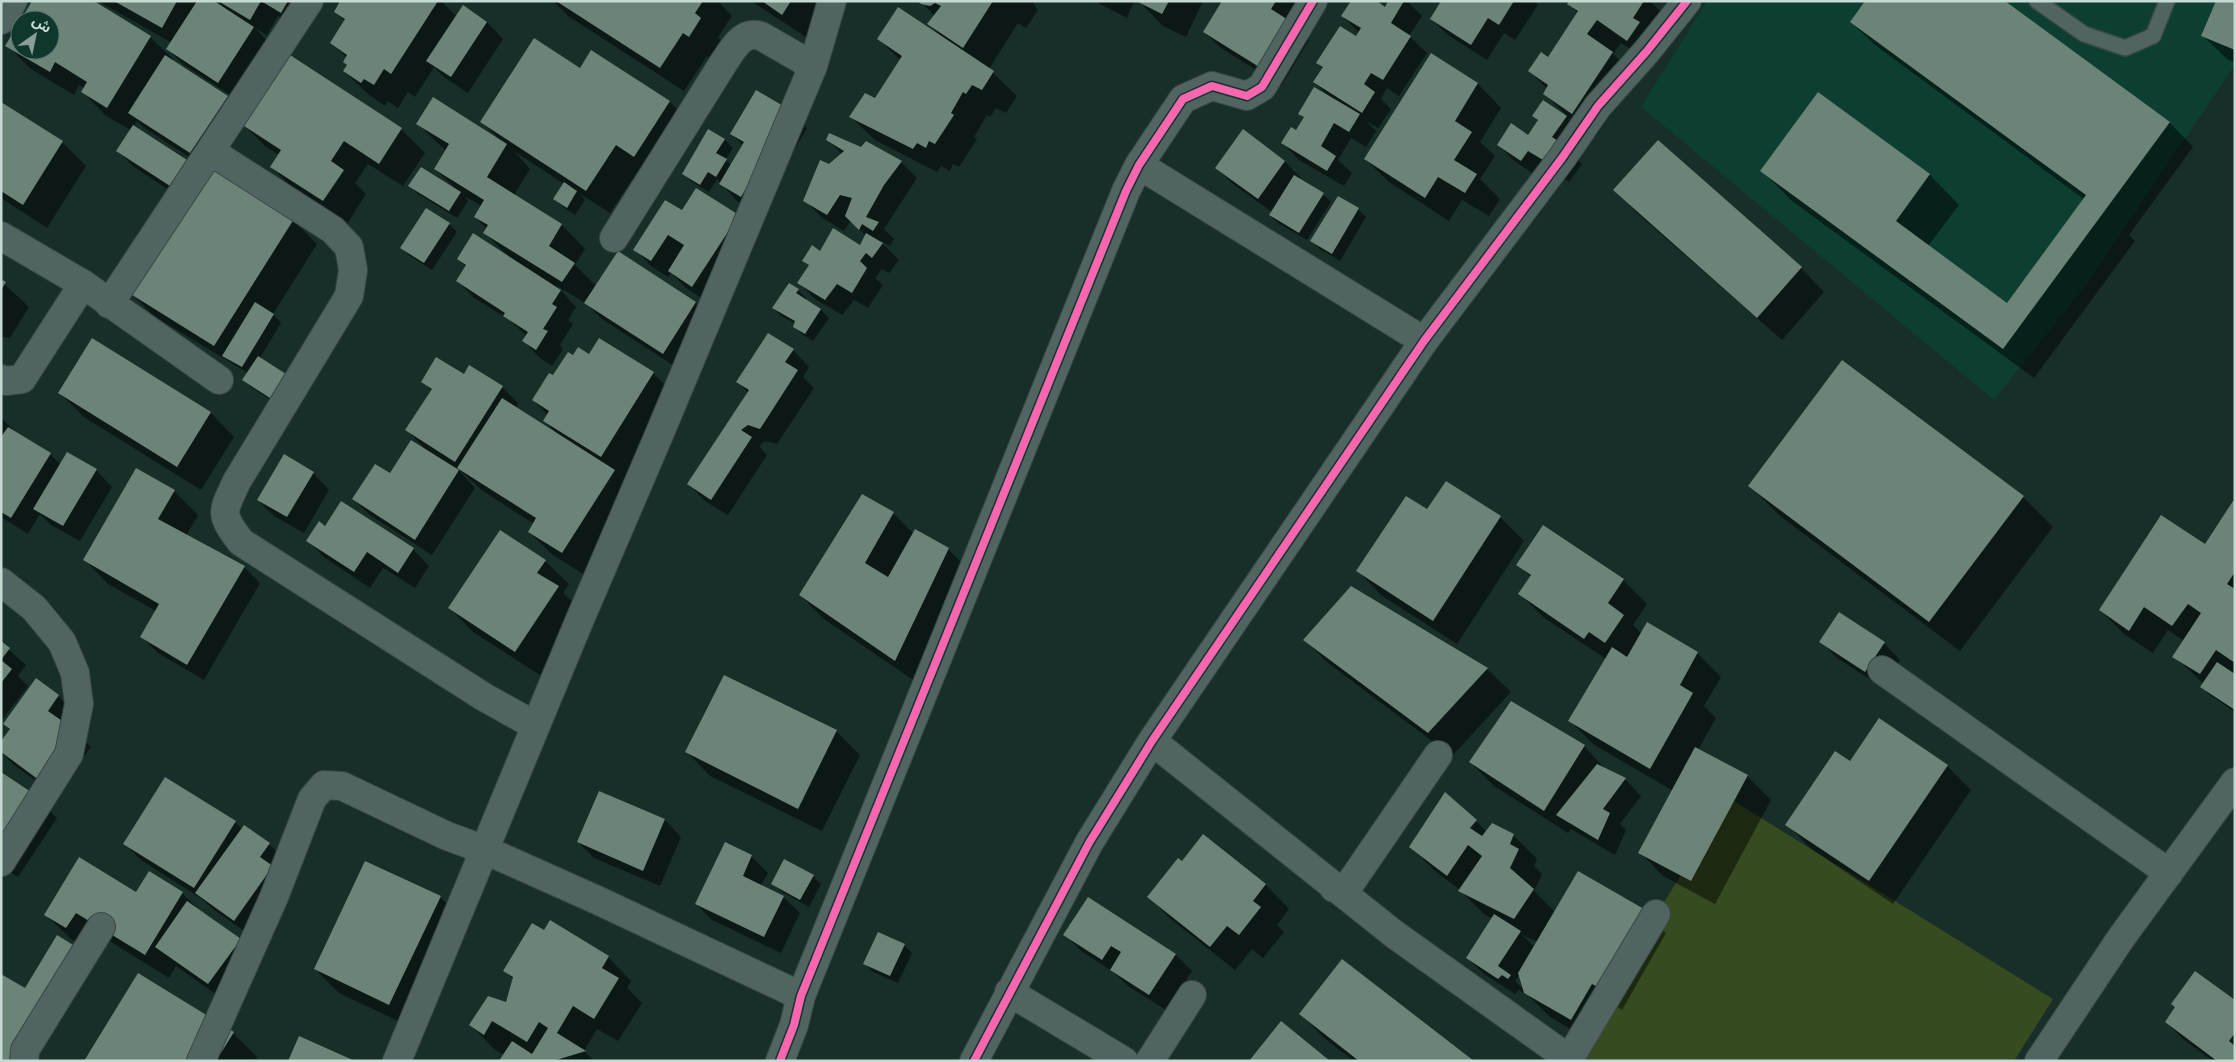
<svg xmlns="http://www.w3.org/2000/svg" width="2236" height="1062" viewBox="0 0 2236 1062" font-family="Overpass,'Noto Sans Arabic',sans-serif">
<rect width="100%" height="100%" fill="#182e29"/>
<path fill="#0c3e32" d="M1707,1H2216L2235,50V65L2086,285L1994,400L1641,107Z"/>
<path fill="#374b21" d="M1729,798L2053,999L2014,1061H1565Z"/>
<path fill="#0007" fill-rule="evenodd" d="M33,1L150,37L174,60L173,62L227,97L243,113L208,167L293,220L317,244L273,314L281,323L260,358L285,375L279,405L252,388L244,380L248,373L154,316L130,292L187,202L134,167L118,151L131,130L106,116L83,92L85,89L79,85L74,95L31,69L7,45L20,24V50H50V20H22ZM137,121L146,129L207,169L202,177L186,161L133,127Z
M98,1H213L224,8L218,1H314L298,29L278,16L267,35L255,28L270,44L235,98L184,65L168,49L172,43Z
M342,1H441L457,17L463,7L487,22L503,39L468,93L444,77L434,67L415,97L408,92L398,108L388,101L385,106L368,94L344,71L348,66L344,62L347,58L331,43L345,21L335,11Z
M553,1H718L732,16L718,37L724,43L713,60L707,56L684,91L568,16Z
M751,1H830L806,37Z
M920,1H1032L1038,10L1026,28L1018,23L989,69L1017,96L1006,113L996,108L990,117L987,115L974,137L977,139L959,167L953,164L950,171L941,166L937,172L875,140L851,117L875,99L901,61L879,39L940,35L929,24L935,16Z
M1094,1H1134L1127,18Z
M1139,1H1203L1186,37L1163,26Z
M1223,1H1302L1293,24L1309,40L1281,86L1221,48L1204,32Z
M1390,1H1407L1422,16L1409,36L1427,53L1399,96L1387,88L1381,99L1391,109L1378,128L1366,121L1376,131L1366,147L1351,138L1338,160L1352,173L1344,186L1299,160L1283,143L1296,131L1304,118L1300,114L1329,96L1314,82L1323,68L1318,62L1356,37L1359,33L1343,16L1385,8Z
M1442,1H1534L1538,5L1515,40L1504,33L1487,60L1448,35L1431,19Z
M1571,1H1650L1670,21L1652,64L1621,43L1613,54L1636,77L1596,136L1567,118L1582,133L1570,152L1582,164L1569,182L1545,166L1537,176L1514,161L1498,144L1528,136L1539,122L1533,116L1543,102L1567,116L1544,93L1547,89L1530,71L1548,58L1578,13L1569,4Z
M2003,1L2170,123L2193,147L2129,235L2135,241L2034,378L1792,201L1762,171L1819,94L1930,175L1959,205L1928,246L2008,305L2085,200L1875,45L1851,22Z
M2235,1V63L2227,59L2203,36Z
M592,52L670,102L693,126L658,180L640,168L610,213L580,194L585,200L575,215L563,207L555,199L564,184L514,151L530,169L514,195L562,225L585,249L575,265L596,286L618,253L696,303L712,319L679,369L602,319L587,304L557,286L576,307L568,320L573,324L560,345L563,349L552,366L540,358L524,341L527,336L508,319L473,297L457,280L466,267L458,259L508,256L485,233L487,229L475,217L482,206L464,196L468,201L457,218L418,194L410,186L455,188L435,169L446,151L418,124L499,139L482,122L580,69Z
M1432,54L1478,84L1501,108L1480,142L1495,156L1480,179L1500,199L1489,216L1462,200L1449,221L1389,182L1365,159Z
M288,55L401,129L425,153L403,186L368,164L355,183L366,194L347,224L295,190L271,167L279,155L266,147L243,124Z
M1,104L62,142L86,166L47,228L1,198Z
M791,112L807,128L757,213L736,200L717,179L709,192L692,182L684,174L725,140L733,148L725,160L731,165L743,145L731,134Z
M1243,131L1285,162L1301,178L1300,180L1323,194L1331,202L1307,240L1278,223L1270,215L1272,212L1233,184L1217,168Z
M828,140L901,162L917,178L884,229L894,239L890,246L880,241L899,260L889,273L882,269L875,278L883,285L868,308L854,300L842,315L815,299L799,283L809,266L804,261L820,253L861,246L866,236L851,220L844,231L821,217L805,200L830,165L842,154Z
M1615,190L1801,268L1824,292L1782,340L1638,214Z
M1358,209L1366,217L1340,261L1320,249L1312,241Z
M682,212L738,216L709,303L686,288L671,273L668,277L651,266L635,249Z
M449,224L457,232L432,270L410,256L402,248Z
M1,281L29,307L10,338L1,337Z
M798,290L806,298L805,300L821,310L829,318L813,341L803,335L795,327L796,324L781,316L773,308Z
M93,339L211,413L234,437L201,490L84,417L60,393Z
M599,339L653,373L677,397L624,481L638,494L586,576L553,555L529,532L534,524L483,491L455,466L475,488L432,555L370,515L353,499L427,451L407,430L432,391L422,381L464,376L502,387L518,403L516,408L557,434L545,421L548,415L533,400L573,357L589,356Z
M793,350L809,367L803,377L814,388L777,444L765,441L759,446L767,455L728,515L705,501L689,484L748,393L738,382Z
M1,418L19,435L50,454L61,465L96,470L112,487L80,541L51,525L40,514L28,534L1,517Z
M313,473L329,490L304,533L274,516L258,500Z
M1750,486L2023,497L2053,527L1960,651L1780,516Z
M174,491L198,515L186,536L244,567L260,583L204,680L158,653L142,637L156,611L108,584L85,560Z
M2235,503V712L2210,695L2202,687L2204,684L2174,656L2184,641L2168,630L2153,653L2124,634L2100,610L2205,546Z
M1428,511L1500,517L1524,541L1457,644L1381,595L1358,571Z
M893,513L914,534L948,549L972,573L919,684L824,619L800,595Z
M326,527L413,549L429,566L415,588L383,568L370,588L324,557L308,541Z
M1544,527L1623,580L1647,604L1633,625L1642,634L1648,624L1697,653L1721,677L1704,706L1716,718L1698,750L1747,776L1771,800L1715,904L1663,876L1640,852L1673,791L1593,744L1570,721L1606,659L1543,617L1520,594L1531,577L1518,565Z
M545,561L569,584L563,593L582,611L540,675L473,632L450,608Z
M1352,588L1487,669L1511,692L1452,756L1328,663L1305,640Z
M1821,641L1884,643L1900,660L1882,687L1837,658Z
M1,643L26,665L18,676L28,686L1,721Z
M58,696L75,712L74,731L91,747L56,795L14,765L1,752L11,730L5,724Z
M1511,703L1584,746L1607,771L1625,779L1641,796L1620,824L1626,830L1615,855L1571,829L1568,833L1494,786L1470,762Z
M836,731L860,755L822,831L710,776L687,752Z
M1850,763L1947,766L1971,790L1893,904L1810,848L1787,824Z
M599,792L665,820L681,837L660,886L594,858L578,842Z
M33,795L57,818L18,877L1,866Z
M1476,821L1487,832L1513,835L1537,859L1534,866L1542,874L1534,891L1555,912L1643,910L1666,933L1622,1010L1616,1006L1595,1043L1550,1017L1526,993L1525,994L1519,990L1515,994L1484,974L1467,958L1493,919L1484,914L1460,890L1435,871L1411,847ZM1522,935L1538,942L1535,947ZM1520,974L1525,991L1515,981Z
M235,822L242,829L269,844L285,860L251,936L213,909L202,899L141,860L125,844Z
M1203,836L1266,885L1289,909L1277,925L1284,932L1263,958L1252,949L1235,970L1172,920L1149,897L1182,862Z
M751,856L768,873L761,886L783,897L800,913L781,953L712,920L696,904Z
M149,873L182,893L202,913L240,940L224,1000L176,966L169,978L100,935L90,951L70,938L46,915L136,894Z
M813,876L821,884L809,907L781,891L773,883Z
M440,897L464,921L413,1028L339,993L315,969Z
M1088,898L1176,955L1192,971L1166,1010L1128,986L1112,971L1081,951L1065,934Z
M545,932L608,957L631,981L627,988L642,1003L618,1041L597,1029L584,1051L594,1061H501L504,1055L494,1049L471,1025L507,1003L514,980L505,971Z
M904,945L912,953L898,983L873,972L865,964Z
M93,965L35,1061H1L25,990Z
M2235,1001V1061H2213L2183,1039L2166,1022Z
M1301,1014L1472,1061H1354L1324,1038Z
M233,1033L257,1057L254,1061H85Z"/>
<path fill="#6c8477" d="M32,1H94L151,36L107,108L81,92L87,82L55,62L50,72L5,46L20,21V50H50V20H21Z
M114,1H177L162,28Z
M197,1H214L254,27L218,83L166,49Z
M218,1H261L250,20Z
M261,1H288L281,13Z
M340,1H438L391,74L384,69L374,85L364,79L361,83L343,71L347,65L343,62L347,55L330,43L345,19L334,12Z
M556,1H703L695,13L701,18L689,37L683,33L660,68Z
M762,1H791L782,15Z
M918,1H993L963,48L927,24L941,6L935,3L930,6L921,4Z
M1136,1H1169L1162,14Z
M1222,1H1276L1271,9L1293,23L1264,70L1203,32Z
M1351,1H1377L1385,7L1388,1H1404L1391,23L1411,36L1383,80L1371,73L1364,84L1375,92L1362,113L1313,82L1323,67L1316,63L1340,26L1356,36L1361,28L1341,16Z
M1441,1H1514L1499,25L1488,18L1471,45L1430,19Z
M1569,1H1644L1633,18L1640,22L1627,41L1597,20L1587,34L1613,52L1572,114L1543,94L1548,85L1528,71L1541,52L1548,57L1578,11L1567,4Z
M1865,1H2005L2170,122L2003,349L1760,171L1818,92L1930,174L1896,221L2007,303L2086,195L1850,22Z
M2216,1H2235V50L2201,36Z
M463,5L487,22L451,77L426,61Z
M898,7L994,71L982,90L972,85L966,94L963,92L951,113L954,115L935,144L929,141L926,148L917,143L913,149L849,117L865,93L875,98L902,56L877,39Z
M534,38L580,68L591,50L670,101L634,157L616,145L586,191L480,122Z
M287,53L402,128L379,164L344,141L331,161L344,170L323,201L270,167L281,150L241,124Z
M1431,53L1478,83L1455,121L1472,132L1454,160L1477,174L1465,193L1438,177L1425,198L1364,159Z
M165,55L228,96L190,153L128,113Z
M1314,87L1360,114L1349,132L1334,123L1321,146L1336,156L1327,171L1281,143L1291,127L1296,130L1304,117L1298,114Z
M756,90L792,111L741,197L719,184L744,142L730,134Z
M433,97L507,144L487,177L562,224L549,246L575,263L562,282L483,233L488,225L474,217L484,200L434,169L449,144L416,124Z
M1543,100L1567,116L1552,137L1566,146L1553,166L1528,151L1521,161L1497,145L1511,123L1528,135L1538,120L1532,116Z
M1,102L63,141L23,205L1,191Z
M133,125L187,160L170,186L116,151Z
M708,129L725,139L716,153L727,159L716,177L708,172L700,185L682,174Z
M1243,129L1285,161L1258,199L1215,168Z
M829,133L861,147L866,141L902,161L884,185L866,217L879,222L873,231L862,224L859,230L845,216L852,198L840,195L827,215L803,201L820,160L829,164L844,151L826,140Z
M1658,140L1802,267L1757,318L1613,190Z
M208,165L294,219L214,346L129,293Z
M421,167L461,192L449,211L408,186Z
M1294,175L1324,193L1299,233L1269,215Z
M564,182L577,191L567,208L553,199Z
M696,188L739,215L692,287L668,271L684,245L668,235L651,261L633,250L665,200L682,210Z
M1338,196L1359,208L1332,254L1310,241Z
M426,208L450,223L424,263L400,248Z
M833,228L860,245L866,233L883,243L872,258L866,253L860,261L867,268L852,293L837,284L825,300L797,283L809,265L802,261L812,245L820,251Z
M473,233L561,290L552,304L557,307L543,329L548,331L536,350L522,341L528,332L503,316L505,313L456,281L466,265L457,259Z
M618,251L696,302L663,354L584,303Z
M1,279L6,282L1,290Z
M789,283L799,289L796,293L821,309L805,334L793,327L795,321L772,308Z
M255,302L274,314L242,367L222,356Z
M768,333L794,349L785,362L798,370L760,429L748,425L741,430L752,437L711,500L687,484L749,390L736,382Z
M92,338L211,412L177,467L58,393Z
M599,338L654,372L601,457L543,421L549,411L532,400L549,373L553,375L568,352L573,355L578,347L589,354Z
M258,356L286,374L270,398L242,380Z
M436,357L464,374L469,365L503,386L455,462L405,430L432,389L421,382Z
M1842,360L2024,496L1929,622L1748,486Z
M502,398L615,470L562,553L528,532L536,518L457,468Z
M8,427L51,453L11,518L1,512V437Z
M411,440L459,470L415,540L352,499L375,464L390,473Z
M67,452L97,469L63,526L33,509Z
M284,454L314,472L287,517L257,500Z
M136,468L175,490L158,519L245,566L187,665L140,637L159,604L83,560Z
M1446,481L1501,516L1433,621L1356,571L1406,496L1427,509Z
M862,494L894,512L865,563L888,577L915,529L949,548L895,661L799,595Z
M341,501L414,548L398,573L367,552L354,572L306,541L319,521L325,526Z
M2233,501L2235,502V572L2227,584L2235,589V663L2216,650L2200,674L2172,657L2201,613L2188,604L2172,626L2144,607L2129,631L2099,610L2161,515L2205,544Z
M1543,525L1624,579L1608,603L1624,615L1605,643L1589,632L1584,639L1518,594L1531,575L1516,565Z
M500,530L546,560L537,573L559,586L515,652L448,608Z
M1351,586L1488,668L1428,733L1303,640Z
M1839,612L1885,642L1865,672L1819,642Z
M1647,622L1698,652L1680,685L1693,693L1650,769L1568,721L1612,647L1627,657Z
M1,641L10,648L1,660Z
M1,660L12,669L1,683Z
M2217,662L2235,674V710L2200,687Z
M724,675L837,730L798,809L685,752Z
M36,678L59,695L48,711L75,730L39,780L1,752V741L10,729L3,724Z
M1511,701L1585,745L1544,811L1469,762Z
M1879,718L1948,765L1869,881L1785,825L1835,751L1850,761Z
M1695,747L1748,775L1691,881L1638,853Z
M1597,764L1626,778L1603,809L1610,813L1598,840L1556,815Z
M1,772L34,794L1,843Z
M165,777L236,821L194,888L123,844Z
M599,791L665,819L643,871L577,842Z
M1445,792L1477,820L1470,828L1482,836L1492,823L1514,834L1510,844L1519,849L1510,868L1534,889L1514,919L1458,891L1482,856L1468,845L1447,876L1409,847Z
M244,825L270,843L260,857L273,866L234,921L195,893Z
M1203,834L1266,884L1253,901L1261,907L1239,935L1227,926L1210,947L1147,897L1178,858L1182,861Z
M725,842L752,855L743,876L784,896L764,937L695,904Z
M79,857L136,892L149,871L183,892L145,955L76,913L66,928L44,915Z
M784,859L814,875L800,900L771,884Z
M365,861L441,896L389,1005L314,969Z
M1578,871L1644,909L1598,987L1592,984L1571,1020L1524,993L1518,973Z
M1088,897L1176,954L1149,995L1110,970L1121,952L1111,946L1102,960L1063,935Z
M187,901L241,939L208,984L155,947Z
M1494,914L1521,931L1498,966L1511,975L1508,979L1502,975L1498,979L1466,958Z
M550,920L609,956L602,968L619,978L594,1019L573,1006L557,1033L586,1051L553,1061H499L512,1041L532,1054L548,1028L539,1022L527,1042L492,1021L484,1035L469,1025L488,996L506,1002L513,977L503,971L532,923L544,930Z
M878,932L905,944L890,976L863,964Z
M57,935L78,948L9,1061H1V974L25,988Z
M1342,959L1474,1061H1359L1299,1014Z
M2195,971L2235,1000V1033L2229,1041L2235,1046V1061H2217L2165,1022L2175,1007L2171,1004Z
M138,973L234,1032L216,1061H84Z
M1281,1021L1330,1061H1249Z
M299,1036L355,1061H288Z"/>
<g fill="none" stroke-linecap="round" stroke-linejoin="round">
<g stroke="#364843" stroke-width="18">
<path id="lane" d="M2037,1L2084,34L2125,48L2153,36L2167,1"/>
</g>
<g stroke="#364843" stroke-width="30">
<path id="street" d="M1,20L13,1
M210,151L333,230L349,247L353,270L349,296L237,481C222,513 219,513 241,542L484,697L536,726
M1139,165L1424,341
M1,236L83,284L219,380
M614,238L724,62C733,49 742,30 761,36L813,66
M109,304L309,1
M1,379L6,381L22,379L83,284
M1,582L34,608L62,642L75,673L79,704L69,754L1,862
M1882,670L2169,873
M1152,741L1394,934L1569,1059
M1334,888H1347L1438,755
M1009,992L1124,1061
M24,1061L25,1050L101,927
M201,1061L274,897L312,799L324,785L342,786L447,836L485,850L597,900L801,996
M397,1061L578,624L659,435L813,66L832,1
M780,1061L794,1025L801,996L1126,191L1139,165L1183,99L1212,86L1247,96L1262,87L1313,1
M974,1061L1089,843L1152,741L1424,341L1562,158L1598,106L1647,51L1687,1
M1150,1061L1192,995
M1568,1061L1656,914
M2039,1061L2121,938L2235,782"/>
</g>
<use href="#lane" stroke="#526462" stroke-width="15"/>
<use href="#street" stroke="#526462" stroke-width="28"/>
<g stroke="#0f372d" stroke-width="11">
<path id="cycleway" d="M780,1061L794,1025L801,996L1126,191L1139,165L1183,99L1212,86L1247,96L1262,87L1313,1
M974,1061L1089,843L1152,741L1424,341L1562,158L1598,106L1647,51L1687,1"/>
</g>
<use href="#cycleway" stroke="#f766af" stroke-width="8"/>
</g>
<rect width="2236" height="1062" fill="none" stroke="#c6dad3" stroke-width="5"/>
<g transform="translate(35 35) rotate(33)"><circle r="24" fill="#0f372d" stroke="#58786f"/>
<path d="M0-4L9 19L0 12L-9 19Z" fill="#899e98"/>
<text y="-8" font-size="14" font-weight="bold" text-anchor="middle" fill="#c6dad3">ش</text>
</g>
</svg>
